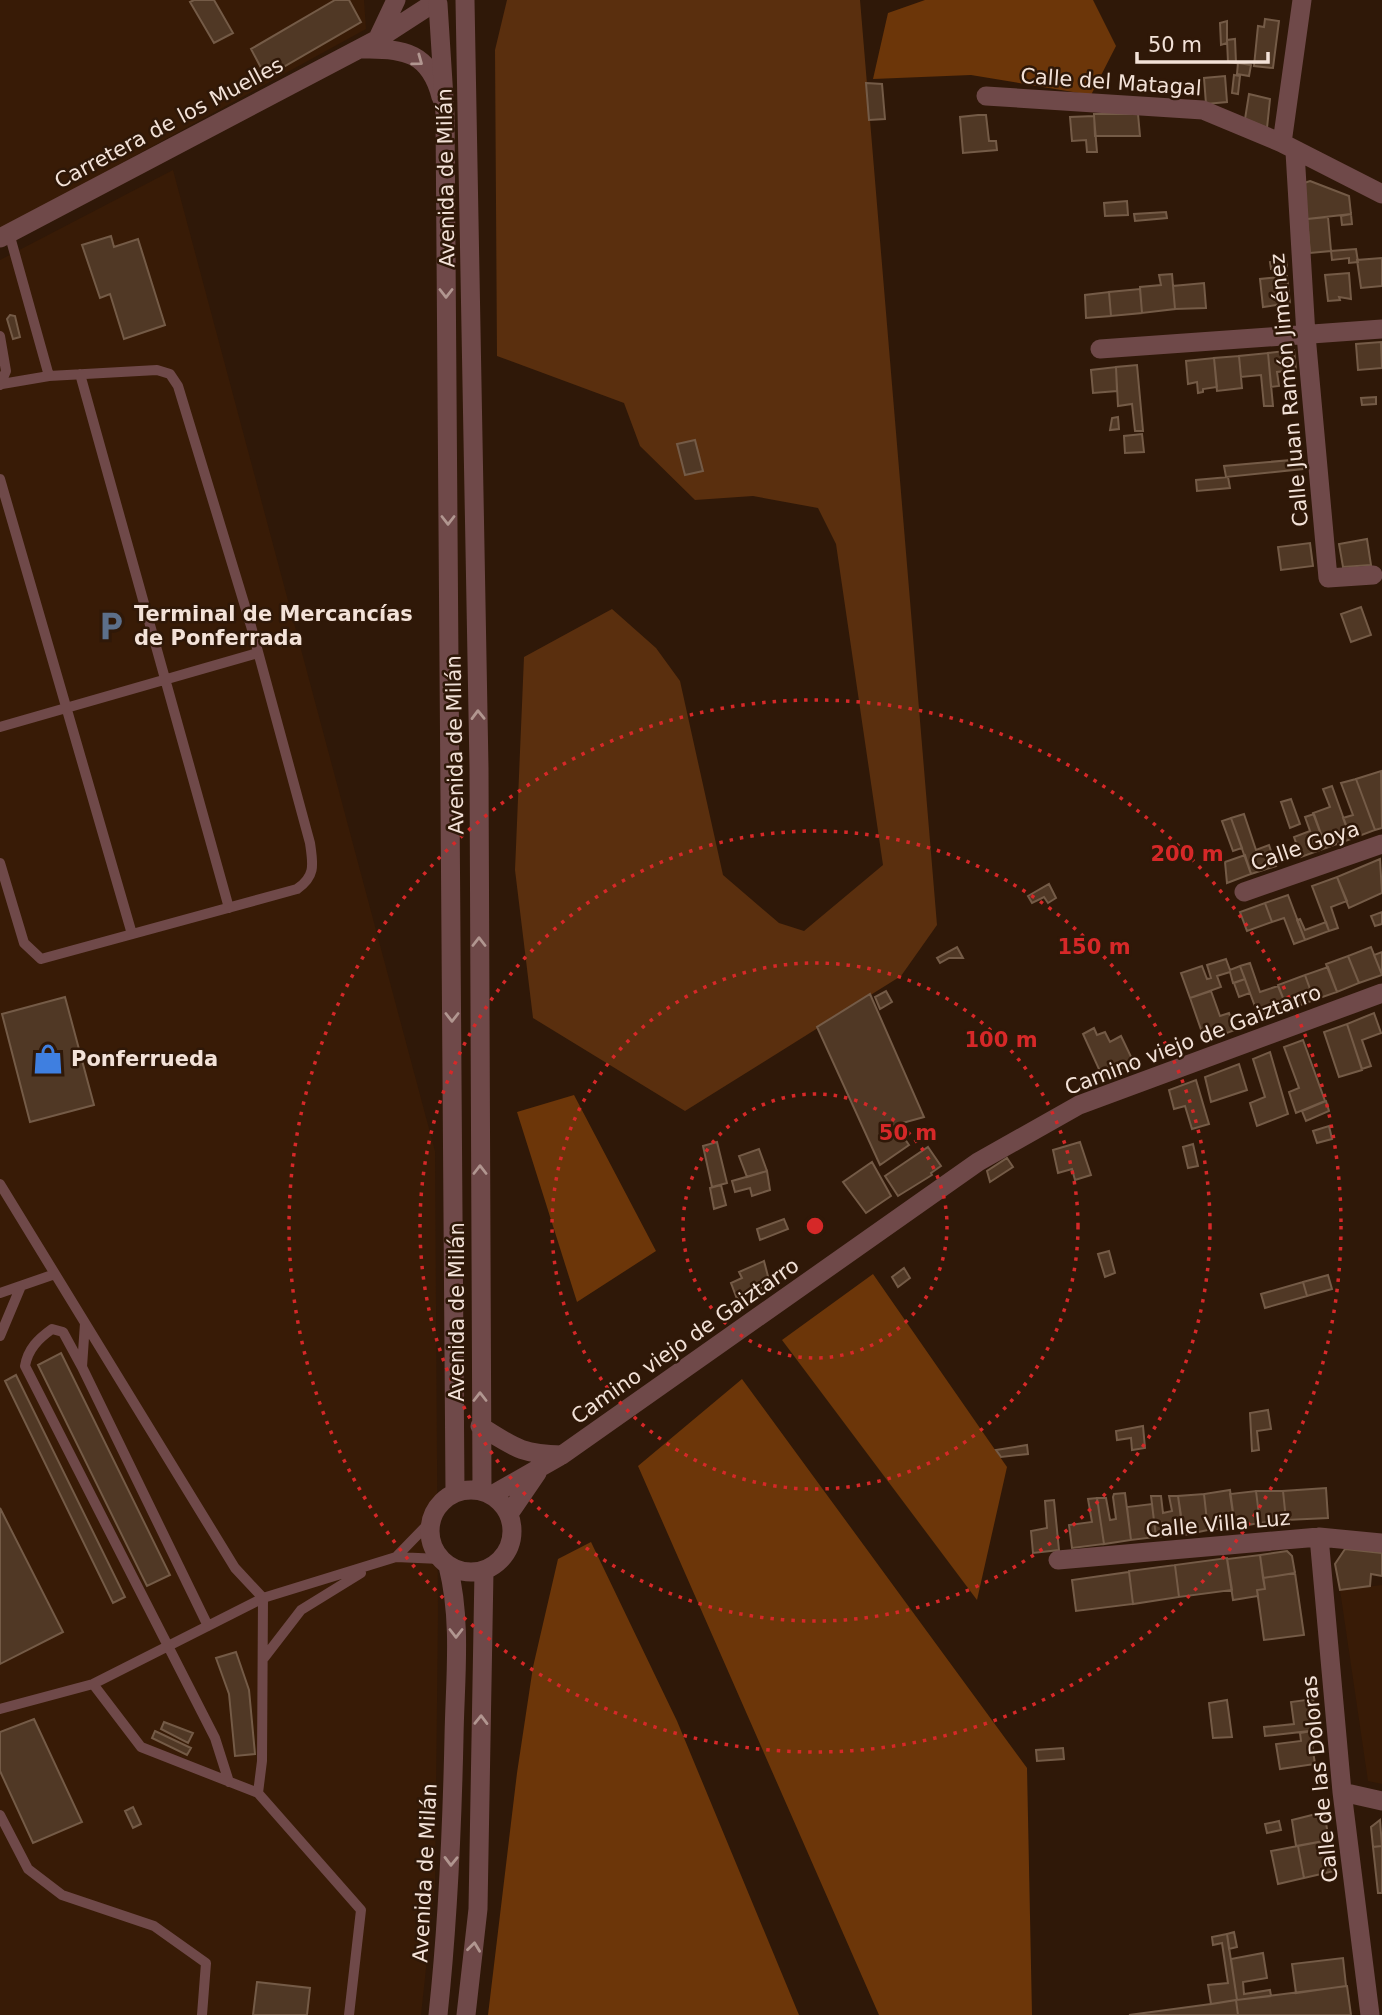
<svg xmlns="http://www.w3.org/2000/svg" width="1382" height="2015" viewBox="0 0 1382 2015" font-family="'DejaVu Sans',sans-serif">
<rect width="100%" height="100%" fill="#2f1808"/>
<path fill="#381b06" d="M0,0H364L366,29L0,230Z
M173,170L435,1151L438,1612L435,1885L421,2015H0V260Z
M1382,1585V1784L1368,1781L1340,1590Z"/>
<path fill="#5a2f0e" d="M507,0H860L937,925L901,976L685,1111L533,1018L515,870L524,657L612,609L656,648L680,681L723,875L779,923L804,931L883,865L836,544L818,508L753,496L695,500L640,446L624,403L497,356L495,50Z"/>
<path fill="#6c3609" d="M925,0H1093L1116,46L1091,95L971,75L873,79L888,13Z
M574,1095L656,1251L577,1302L517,1112Z
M873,1274L1007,1467L977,1600L782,1340Z
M742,1379L1027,1768L1032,2015H879L638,1466Z
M591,1542L677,1721L799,2015H488L517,1773L533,1667L558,1559Z"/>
<path fill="#503825" stroke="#745b47" stroke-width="2" d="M194,0H214L233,33L214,43L190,2Z
M335,0H349L361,22L266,77L251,49Z
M1265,19L1279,21L1273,68L1254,66L1258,26L1264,27Z
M1227,21V43L1221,45L1220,23Z
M1235,39L1236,63L1228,62L1227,40Z
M1238,63L1251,65L1249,76L1237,74Z
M1234,75L1240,76L1238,94L1232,93Z
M1225,76L1227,102L1206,104L1204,78Z
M866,83L882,84L885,119L869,120Z
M1249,94L1270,99L1267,128L1245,119Z
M1094,114H1138L1140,136H1095Z
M978,115H986L989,141H996L997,150L963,153L960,117Z
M1094,116L1097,152H1087L1086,140L1072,141L1070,117Z
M1310,181L1349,196L1351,214L1307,219L1304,183Z
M1127,201L1128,215L1105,216L1104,203Z
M1166,212L1167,218L1135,221L1134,214Z
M1351,214L1352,224L1342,225L1341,216Z
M1328,217L1331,251L1310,253L1307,219Z
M111,236L114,247L138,239L165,325L124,339L110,294L100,298L82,245Z
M1356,249L1358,262L1349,263V258L1332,260L1331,251Z
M1382,258V286L1361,288L1357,260Z
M1286,260L1287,267L1271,269L1270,262Z
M1349,273L1351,299L1339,297L1340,300L1328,301L1325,275Z
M1172,274L1175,309L1142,313L1140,287L1161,285L1159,275Z
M1287,276L1290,303L1263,307L1260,279Z
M1204,283L1206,308L1175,309L1173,286Z
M1140,289L1142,313L1111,316L1109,292Z
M1109,292L1111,316L1086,318L1085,295Z
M10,315L15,316L20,337L13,339L7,319Z
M1381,342L1382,368L1358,370L1356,344Z
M1294,350L1296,370L1277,372L1279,386L1271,387L1268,353Z
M1268,353L1273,406H1264L1261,375L1241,377L1239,356Z
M1239,356L1242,388L1217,391L1214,358Z
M1214,358L1217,387L1203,389V392L1198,393L1197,382L1188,384L1186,361Z
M1137,365L1143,431H1135L1132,404L1118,406L1116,367Z
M1116,367L1117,391L1093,393L1091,370Z
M1376,397V404L1362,405L1361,398Z
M1118,417L1119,429L1110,430L1112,418Z
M1142,434L1144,452L1125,453L1124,436Z
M695,440L703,471L685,475L677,444Z
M1302,459L1303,469L1226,477L1224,466Z
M1228,477L1230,488L1197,491L1196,480Z
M1367,539L1371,565L1343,567L1339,544Z
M1310,543L1313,566L1281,570L1278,547Z
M1361,607L1371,635L1351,642L1341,614Z
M1381,771L1382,828L1375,830L1356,779Z
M1356,779L1375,830L1351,839L1343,818L1353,815L1341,783Z
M1332,786L1351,839L1326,848L1313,813L1330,807L1323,789Z
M1291,799L1300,824L1290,828L1281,802Z
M1244,814L1256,850L1269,845L1276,866L1251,874L1231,818Z
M1314,814L1326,848L1301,857L1294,837L1310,831L1305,817Z
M1231,818L1242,848L1233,851L1222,821Z
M1245,855L1251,874L1227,883L1225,862Z
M1380,859L1382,893L1349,908L1337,877Z
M1337,877L1347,901L1331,907L1338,928L1329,931L1312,886Z
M1049,884L1056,898L1048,903L1044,897L1032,903L1028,896Z
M1288,895L1305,940L1294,944L1284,918L1272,922L1265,903Z
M1265,903L1272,922L1247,931L1240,912Z
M1382,912V924L1375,926L1371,916Z
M1300,919L1305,930L1326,922L1329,931L1305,940L1297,920Z
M957,947L963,958H949L940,963L937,958Z
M1371,947L1382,975L1359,983L1348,956Z
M1382,952V975L1374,955Z
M1348,956L1359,983L1337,992L1326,964Z
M1226,959L1230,970L1240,966L1245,979L1233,983L1230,972L1217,976L1221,987L1190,998L1181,973L1202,966L1207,979L1211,978L1207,965Z
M1250,963L1260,992L1278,986L1288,1010L1260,1020L1240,966Z
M1328,967L1337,992L1314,1000L1305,975Z
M1305,975L1314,1000L1288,1010L1278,985Z
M1245,979L1250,993L1239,997L1234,983Z
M886,991L892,1002L880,1009L875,997Z
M1211,991L1220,1016L1229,1013L1235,1030L1205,1041L1190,998Z
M870,994L924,1117L895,1125L909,1145L880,1165L817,1027Z
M65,997L94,1105L30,1122L2,1014Z
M1374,1013L1381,1033L1362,1040L1371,1066L1362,1069L1347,1024Z
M1347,1024L1362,1070L1339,1077L1324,1032Z
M1094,1028L1097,1035L1105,1032L1110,1042L1121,1036L1134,1063L1103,1078L1083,1034Z
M1303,1040L1325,1101L1296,1113L1289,1092L1299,1088L1284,1047Z
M1270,1052L1288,1114L1257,1126L1250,1103L1265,1097L1253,1059Z
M1239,1064L1247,1090L1211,1102L1205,1077Z
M1196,1080L1209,1124L1192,1129L1185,1106L1174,1109L1169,1090Z
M1326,1101L1329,1111L1306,1121L1302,1111Z
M1329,1126L1332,1139L1317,1143L1313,1131Z
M717,1142L727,1183L712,1187L703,1146Z
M1080,1142L1091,1175L1075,1180L1072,1169L1058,1173L1053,1150Z
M1193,1144L1198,1166L1188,1168L1183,1147Z
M928,1147L941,1166L931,1173L932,1175L898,1196L885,1176Z
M759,1149L767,1171L747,1177L739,1156Z
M1007,1158L1013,1167L990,1182L987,1171Z
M872,1162L891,1196L866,1213L843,1182Z
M767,1171L770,1190L752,1196L750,1188L735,1192L732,1181Z
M721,1185L726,1205L714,1209L710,1188Z
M784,1219L788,1229L760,1240L757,1229Z
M1109,1251L1115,1273L1105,1277L1098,1254Z
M764,1261L770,1284L737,1299L731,1283L742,1278L739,1272Z
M904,1268L910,1278L898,1287L892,1277Z
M1328,1275L1332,1289L1307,1296L1303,1282Z
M1303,1282L1307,1296L1265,1308L1261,1294Z
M61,1353L170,1575L147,1586L38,1365Z
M16,1375L125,1597L113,1603L5,1381Z
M1268,1410L1271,1429L1257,1431L1259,1450L1252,1451L1250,1413Z
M1143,1426L1145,1448L1132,1450L1131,1438L1117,1440L1116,1431Z
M1027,1445L1028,1454L1001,1457L996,1450Z
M1326,1488L1328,1518L1286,1520L1283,1491Z
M1230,1490L1235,1527L1208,1530L1204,1494Z
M1256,1491L1260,1523L1235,1527L1230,1494Z
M1256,1491H1283L1286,1520L1260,1523Z
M1125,1493L1131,1540L1104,1544L1097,1498H1106L1110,1520L1116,1519L1113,1497L1114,1494Z
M1204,1494L1208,1530L1184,1535L1178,1496Z
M1151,1496H1161L1163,1513L1172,1511L1169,1496H1178L1183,1533L1156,1537Z
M1097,1498L1104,1544L1072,1548L1069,1525L1092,1522L1088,1499Z
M1054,1500L1059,1550L1033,1553L1031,1531L1047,1528L1045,1501Z
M1152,1504L1156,1537L1131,1540L1127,1507Z
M0,1508L63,1632L0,1664Z
M1345,1549L1382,1553V1576L1371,1574L1370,1586L1340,1590L1335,1564Z
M1287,1551L1292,1556L1295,1573L1263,1578L1260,1555Z
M1260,1555L1265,1589L1257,1590L1258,1596L1233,1600L1227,1559Z
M1227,1558L1232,1590L1179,1597L1175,1565Z
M1175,1565L1179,1597L1133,1604L1129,1571Z
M1129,1572L1133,1604L1076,1611L1072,1580Z
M1295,1573L1304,1635L1264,1640L1257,1590L1265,1589L1263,1578Z
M236,1652L249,1690L255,1754L235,1756L229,1694L216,1658Z
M1313,1699L1318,1730L1265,1736L1264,1727L1294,1724L1291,1702Z
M1227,1700L1232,1737L1213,1738L1209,1703Z
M34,1719L82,1822L33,1843L0,1771V1732Z
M164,1722L193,1733L188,1743L161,1729Z
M1318,1730L1320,1743L1312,1744L1315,1764L1280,1769L1276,1744L1301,1741L1300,1733Z
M155,1731L191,1748L187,1755L152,1738Z
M1063,1748L1064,1759L1037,1761L1036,1750Z
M133,1807L141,1824L133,1828L125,1811Z
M1324,1812L1329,1840L1296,1846L1292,1820Z
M1380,1820L1382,1846L1373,1847L1371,1827Z
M1279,1821L1281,1830L1267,1833L1265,1824Z
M1329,1840L1334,1871L1304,1878L1298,1846Z
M1298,1846L1304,1878L1278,1884L1271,1851Z
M1382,1846V1893H1378L1373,1847Z
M1234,1932L1237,1947L1229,1949L1227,1934Z
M1227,1934L1237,2000L1211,2004L1208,1985L1228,1983L1222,1943L1213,1945L1212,1937Z
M1263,1953L1267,1978L1243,1982L1244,1994L1270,1990L1271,1996L1237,2000L1231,1959Z
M1343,1958L1346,1986L1296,1993L1292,1964Z
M257,1982L310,1988L307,2015H253Z
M1347,1986L1351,2015H1238L1236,2000Z
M1236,2000L1238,2015H1129L1211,2004Z"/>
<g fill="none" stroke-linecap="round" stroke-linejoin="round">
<path stroke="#6f4949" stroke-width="10" d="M0,336L6,371L0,385
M80,374L229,908
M2,384L49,376
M0,479L132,934
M0,727L258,653
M0,863L24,943L41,959L297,889C316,876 313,864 310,843L251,626L178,386L170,374L157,370L49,376L9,233
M0,1184L235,1568L263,1598L396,1557L440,1559
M0,1293L55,1274
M85,1323L82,1367L208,1626
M0,1336L21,1286
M82,1367L63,1332L52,1329C38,1339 28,1349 25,1366L215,1738L229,1782
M396,1557L430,1522
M264,1658L301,1610L361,1573
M93,1684L141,1747L258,1793L361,1910L349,2015
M0,1709L93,1684L263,1598L262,1761L258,1793
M0,1815L28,1869L62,1895L154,1926L206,1963L202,2015"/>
<path stroke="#6f4949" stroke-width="19" d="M378,38L396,0
M363,49C404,48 430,53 441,97
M986,96L1203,110L1282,143L1382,194
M1282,143L1302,0
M1295,152L1306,335L1328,578L1373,575
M0,238L378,39L432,4
M1100,349L1382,329
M1244,892L1382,844
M1319,1537L1342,1792L1370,2015
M1058,1560L1319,1537L1382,1543
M1342,1792L1382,1801"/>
<path stroke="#6f4949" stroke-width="19" d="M465,0L479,768L482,1490
M438,4L445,114L455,1491
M480,1426C514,1447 520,1454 562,1455
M430 1531a41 41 0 1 1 82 0a41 41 0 1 1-82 0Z
M492,1495L562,1455L978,1162L1079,1105L1382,993
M509,1514L537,1473
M438,2015C448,1922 452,1830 454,1737C455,1679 462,1622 448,1566
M466,2015L478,1909L484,1571"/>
</g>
<defs><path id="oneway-chevron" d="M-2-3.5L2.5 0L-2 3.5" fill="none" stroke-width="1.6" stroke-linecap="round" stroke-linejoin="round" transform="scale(1.75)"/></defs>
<g stroke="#b19690">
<use href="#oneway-chevron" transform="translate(418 61) rotate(36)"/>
<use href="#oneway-chevron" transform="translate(446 293) rotate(90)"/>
<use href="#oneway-chevron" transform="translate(448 520) rotate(90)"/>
<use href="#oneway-chevron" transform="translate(478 715) rotate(-91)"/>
<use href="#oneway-chevron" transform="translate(479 942) rotate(-90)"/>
<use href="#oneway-chevron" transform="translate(452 1017) rotate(90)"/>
<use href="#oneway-chevron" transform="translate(480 1170) rotate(-90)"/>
<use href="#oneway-chevron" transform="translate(480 1397) rotate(-90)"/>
<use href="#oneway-chevron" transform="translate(456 1633) rotate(90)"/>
<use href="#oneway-chevron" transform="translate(481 1720) rotate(-89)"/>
<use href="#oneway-chevron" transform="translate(451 1861) rotate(91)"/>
<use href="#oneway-chevron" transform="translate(474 1947) rotate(-83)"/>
</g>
<g fill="none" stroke="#d62828" stroke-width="3.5" stroke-dasharray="3.5 7">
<circle cx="815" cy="1226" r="132"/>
<circle cx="815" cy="1226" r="263"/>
<circle cx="815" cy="1226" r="395"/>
<circle cx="815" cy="1226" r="526"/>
</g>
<defs>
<g id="parking-bare" transform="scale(2.415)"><path d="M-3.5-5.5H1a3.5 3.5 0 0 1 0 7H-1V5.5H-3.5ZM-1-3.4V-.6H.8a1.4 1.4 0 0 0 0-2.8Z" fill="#5c6f8a" stroke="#2f1808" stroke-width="2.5" paint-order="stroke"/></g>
<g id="shop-bare" transform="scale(2.415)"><path d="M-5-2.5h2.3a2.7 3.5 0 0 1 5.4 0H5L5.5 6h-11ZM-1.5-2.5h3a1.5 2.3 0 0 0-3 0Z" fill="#3f7fe0" stroke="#2f1808" stroke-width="2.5" paint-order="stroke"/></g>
</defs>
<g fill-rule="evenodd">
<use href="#parking-bare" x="111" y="626"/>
<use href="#shop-bare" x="48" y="1059"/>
</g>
<g text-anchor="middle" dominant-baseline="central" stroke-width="5" stroke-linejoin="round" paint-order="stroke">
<g font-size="21" fill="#f3e2d8" stroke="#2f1808">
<text transform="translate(1111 82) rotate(4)">Calle del Matagal</text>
<text transform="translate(169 123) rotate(-28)">Carretera de los Muelles</text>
<text transform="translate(446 178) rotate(-91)">Avenida de Milán</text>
<text transform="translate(1289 390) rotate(-95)">Calle Juan Ramón Jiménez</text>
<text transform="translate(455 745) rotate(-91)">Avenida de Milán</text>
<text transform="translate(1305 846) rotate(-19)">Calle Goya</text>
<text transform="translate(1193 1040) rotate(-21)">Camino viejo de Gaiztarro</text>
<text transform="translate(457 1312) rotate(-90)">Avenida de Milán</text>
<text transform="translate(685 1341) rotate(-35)">Camino viejo de Gaiztarro</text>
<text transform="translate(1218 1524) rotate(-5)">Calle Villa Luz</text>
<text transform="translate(1320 1779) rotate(-96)">Calle de las Doloras</text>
<text transform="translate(425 1873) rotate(-87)">Avenida de Milán</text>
</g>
<g font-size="21" font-weight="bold" fill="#f3e2d8" stroke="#2f1808" text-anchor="start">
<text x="134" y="614">Terminal de Mercancías<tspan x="134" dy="24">de Ponferrada</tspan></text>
<text x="71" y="1059">Ponferrueda</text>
</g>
</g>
<circle cx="815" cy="1226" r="10" fill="#d62828" stroke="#2f1808" stroke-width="3.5"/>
<g font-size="21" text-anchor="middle" font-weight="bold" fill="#d62828" stroke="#2f1808" stroke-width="5" stroke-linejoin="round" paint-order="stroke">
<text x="1187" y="861">200 m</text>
<text x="1094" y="954">150 m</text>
<text x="1001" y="1047">100 m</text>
<text x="908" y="1140">50 m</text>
</g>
<path d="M1137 52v10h131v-10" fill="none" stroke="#f3e2d8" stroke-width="3.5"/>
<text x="1148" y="52" font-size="21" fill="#f3e2d8" stroke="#2f1808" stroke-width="5" paint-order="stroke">50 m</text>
</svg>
